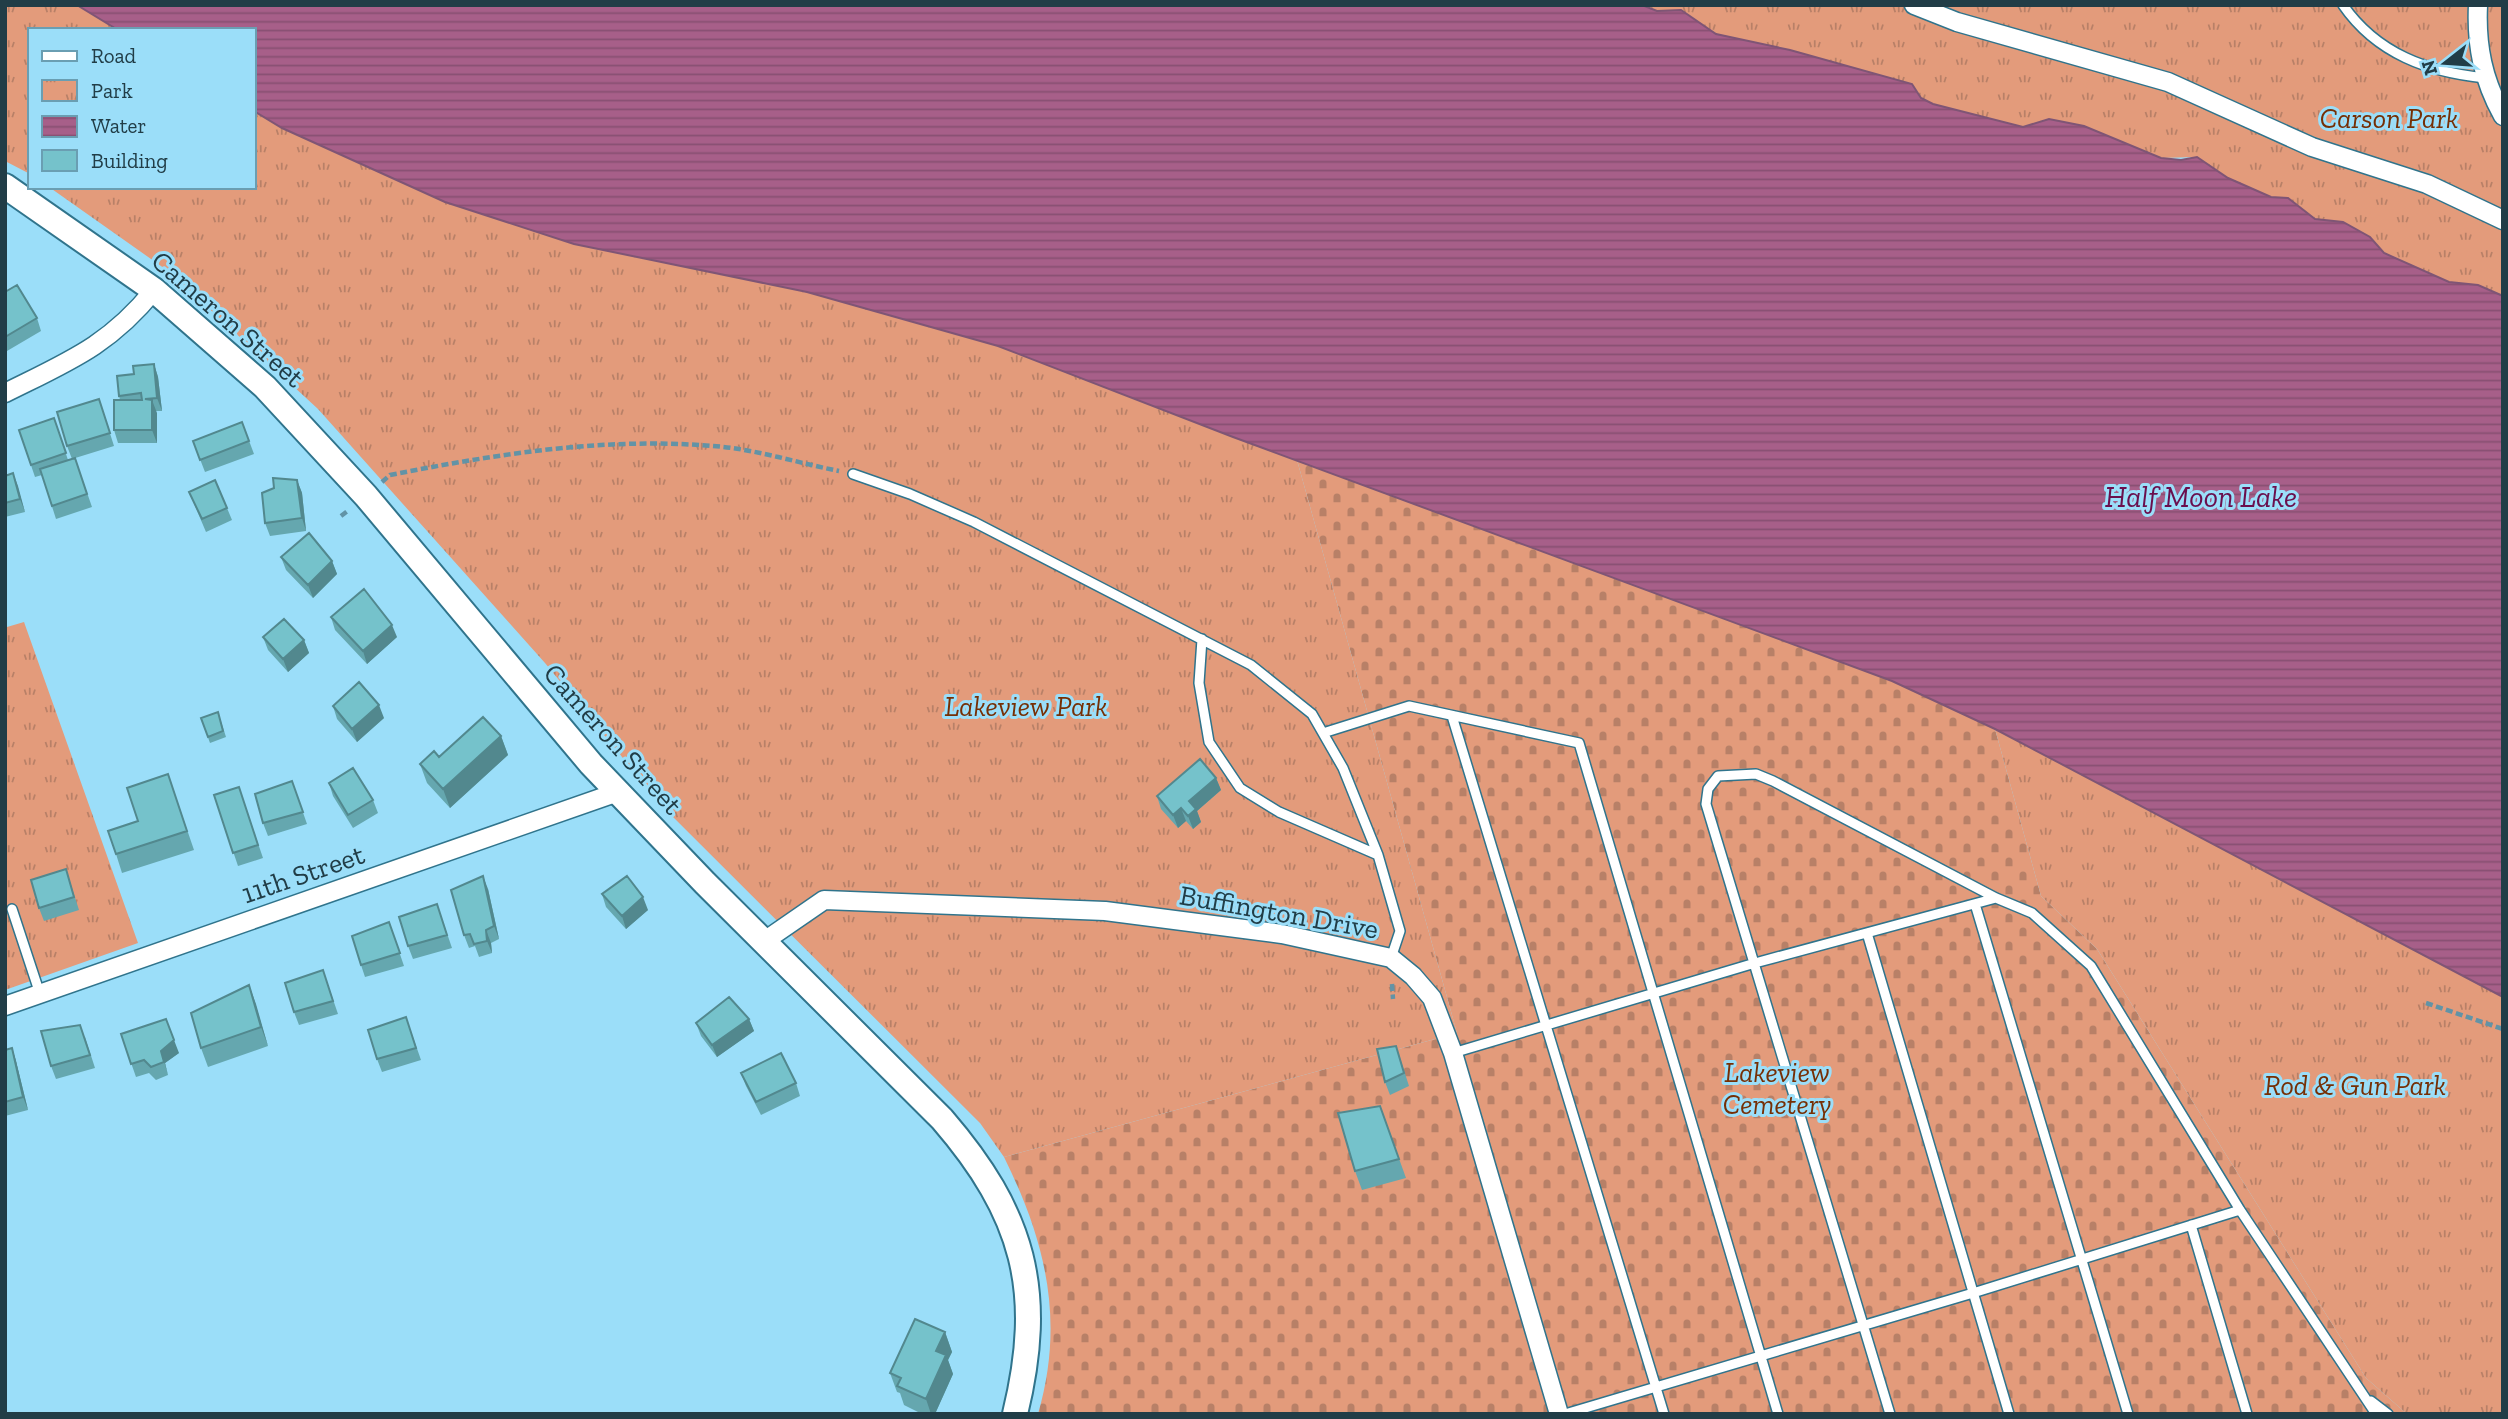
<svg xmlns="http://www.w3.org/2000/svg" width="2508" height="1419" viewBox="0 0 2508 1419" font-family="'Zilla Slab',serif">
<defs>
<pattern id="cemetery-stones" width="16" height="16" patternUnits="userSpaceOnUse" patternTransform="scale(1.75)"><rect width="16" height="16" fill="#e39b7b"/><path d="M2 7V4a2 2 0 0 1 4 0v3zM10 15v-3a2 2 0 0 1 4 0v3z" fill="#b88067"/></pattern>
<pattern id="park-tufts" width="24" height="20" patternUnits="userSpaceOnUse" patternTransform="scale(1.75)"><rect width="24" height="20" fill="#e39b7b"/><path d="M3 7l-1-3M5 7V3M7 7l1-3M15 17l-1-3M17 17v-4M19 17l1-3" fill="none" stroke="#b88067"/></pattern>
<pattern id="water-rules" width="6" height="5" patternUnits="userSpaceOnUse" patternTransform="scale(1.75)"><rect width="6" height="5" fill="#a75f89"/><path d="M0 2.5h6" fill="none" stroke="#885072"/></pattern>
</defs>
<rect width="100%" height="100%" fill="#9bdef9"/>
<path fill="url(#cemetery-stones)" d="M1297,460L1892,681L1995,729L2041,896L2097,949L2366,1378L2407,1414H1038C1065,1321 1046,1242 1004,1157L1457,1033Z"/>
<path fill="url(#park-tufts)" d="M5,5H77L118,30H30V174L5,161Z
M1642,5H2503V296L2478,285L2449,282L2384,253L2370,237L2343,222L2315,220L2288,198L2271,197L2228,178L2197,157L2161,158L2084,127L2049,119L2023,127L1933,104L1843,67L1790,50L1716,34L1681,10L1657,11Z
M254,111L282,128L445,202L574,244L807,292L998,346L1297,460L1457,1033L1004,1157L980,1123L663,807L545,663L318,409L168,271L49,187H254Z
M5,622L7,627L24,622L138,943L5,990Z
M1995,729L2503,997V1414H2407L2366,1378L2097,949L2041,896Z"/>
<path fill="url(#water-rules)" stroke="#7f5575" stroke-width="2" d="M77,5H1642L1657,11L1681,10L1716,34L1790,50L1912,84L1921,98L1933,104L2023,127L2049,119L2084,126L2161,158L2181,160L2197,157L2228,178L2271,197L2288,198L2315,219L2343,222L2370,237L2384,253L2449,282L2478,285L2503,296V997L1995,729L1892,681L1233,437L998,346L807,292L574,244L445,202L282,128L254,111V30H118Z"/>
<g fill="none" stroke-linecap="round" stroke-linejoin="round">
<g stroke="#30748c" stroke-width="12">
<path id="lane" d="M2343,5C2377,54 2428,72 2485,78
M853,474L910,494L974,522L1251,665L1312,714L1343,768L1378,855L1400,931L1391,958
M1202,639L1199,683L1209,742L1240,788L1279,812L1378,855
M1452,716L1664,1414
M1323,733L1409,706L1579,743L1778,1414
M1975,904L2128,1414
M12,909L40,994
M1867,933L2009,1414
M1453,1053L1755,963L1996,898
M2191,1225L2247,1414
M2371,1401L2388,1414
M1565,1414L1973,1293L2240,1210
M1890,1414L1706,804L1708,789L1718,776L1756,774L1773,781L1996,898L2032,913L2091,966L2240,1210L2376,1414"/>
</g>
<g stroke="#30748c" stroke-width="21">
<path id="street" d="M1914,5L1957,22L2168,82L2312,147L2427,184L2503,220
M2478,5C2476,46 2483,80 2503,116
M5,393C67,362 109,346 154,290
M763,942L824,900L1105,911L1282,934L1391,958L1413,976L1432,998L1453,1053L1559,1414
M5,1006L618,792"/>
</g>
<g stroke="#30748c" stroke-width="28">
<path id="secondary" d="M5,186L154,290L265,387L366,496L591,764L705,883L942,1119C1024,1214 1045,1291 1015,1414"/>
</g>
<path stroke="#6293a6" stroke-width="4.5" stroke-dasharray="7 3.5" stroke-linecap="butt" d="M382,482L390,475C497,454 604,437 713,446C755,449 798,463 839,471
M341,516L349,510
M1392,984L1393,999
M2426,1003L2503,1029"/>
<use href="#lane" stroke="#fff" stroke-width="9"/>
<use href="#street" stroke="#fff" stroke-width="18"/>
<use href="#secondary" stroke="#fff" stroke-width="24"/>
</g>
<path fill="#65a7af" d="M5,292L37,318L41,331L7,351L5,348Z
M154,364L158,377L162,411H156L157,443H118L114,430L120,400L119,396L134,374Z
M99,399L114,446L72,459L67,446Z
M54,418L68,460L75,458L92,507L56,519L42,475L35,477L19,430Z
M242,422L254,454L205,472L193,441Z
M13,473L25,512L5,517V476Z
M297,480L302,493L306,531L270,536L265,523L274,488Z
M189,492L227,508L232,520L206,532Z
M281,557L332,561L337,574L313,598L286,570Z
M331,617L397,637L367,664L335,630Z
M263,637L304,640L309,653L288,672L268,650Z
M333,706L384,718L357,742L337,719Z
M218,712L226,737L210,743L201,718Z
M501,736L508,755L450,808L427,783L420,764L439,757Z
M168,774L194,850L122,873L116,854Z
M1216,778L1221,790L1197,811L1201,822L1193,829L1186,821L1178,828L1161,809L1157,796Z
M292,781L307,824L268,836L263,823Z
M329,783L373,800L378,813L353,828L333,796Z
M239,787L263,858L238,866L214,795Z
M66,869L79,910L44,921L39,908Z
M488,889L499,939L491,943L492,953L479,957L475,946L469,948L464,935Z
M602,894L648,910L626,929L606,907Z
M437,904L452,948L413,959L408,946Z
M389,922L404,966L365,977L361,965Z
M323,970L338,1014L299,1025L294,1012Z
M249,985L268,1046L208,1067L201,1048Z
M406,1017L421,1060L382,1072L377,1059Z
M749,1019L754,1031L717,1057L701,1036L696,1023Z
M121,1034L179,1053L165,1063L168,1075L156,1080L149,1073L136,1077Z
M85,1037L95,1068L56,1079L51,1066Z
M12,1048L16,1061L28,1110L5,1116V1050Z
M1400,1058L1409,1086L1390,1095L1385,1082Z
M741,1073L796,1083L800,1096L761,1115L746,1086Z
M1380,1106L1406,1178L1362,1190L1355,1171Z
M945,1332L952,1352L948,1360L953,1374L935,1414H922L904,1405L900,1393L897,1392L890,1373Z"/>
<path fill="#52888e" d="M154,364L158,377L162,411L157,398Z
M152,400L157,413V443L152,430Z
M13,473L18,486L25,512L20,499Z
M297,480L302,493L306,531L302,518Z
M332,561L337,574L313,598L308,585Z
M392,625L397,637L367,664L363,651Z
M304,640L309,653L288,672L283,659Z
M379,705L384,718L357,742L352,729Z
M501,736L508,755L450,808L443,789Z
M1216,778L1221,790L1197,811L1201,822L1193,829L1188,816L1189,801Z
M1181,808L1186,821L1178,828L1173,815Z
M483,876L488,889L499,939L494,926Z
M643,897L648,910L626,929L622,916Z
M486,930L491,943L492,953L487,941Z
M249,985L256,1004L268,1046L261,1027Z
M749,1019L754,1031L717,1057L712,1045Z
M174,1040L179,1053L165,1063L168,1075L161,1051Z
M12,1048L16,1061L28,1110L23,1097Z
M945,1332L952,1352L948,1360L953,1374L935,1414H931L926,1399L936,1351Z"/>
<path fill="#75c2cb" stroke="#52888e" stroke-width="2" d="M17,285L37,318L5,337V292Z
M154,364L157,398L145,399L152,400V430H114V400H142L141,393L119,396L117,376L134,374L133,366Z
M99,399L110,433L67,446L57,412Z
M54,418L66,453L31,465L19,430Z
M242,422L249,441L200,460L193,441Z
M75,458L87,494L52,506L40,469Z
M13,473L20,499L5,503V476Z
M273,478L297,480L302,518L265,523L262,493L274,488Z
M215,480L227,508L202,519L189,492Z
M309,533L332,561L308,585L281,557Z
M364,589L392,625L363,651L331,617Z
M284,619L304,640L283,659L263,637Z
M359,682L379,705L352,729L333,706Z
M218,712L223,731L208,737L201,718Z
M483,717L501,736L443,789L420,764L434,751L439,757Z
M1200,759L1216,778L1189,801L1196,809L1188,816L1181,808L1173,815L1157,796Z
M353,768L373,800L348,815L329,783Z
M168,774L187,831L116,854L108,831L138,821L127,788Z
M292,781L303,812L263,823L255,794Z
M239,787L258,845L233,853L214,795Z
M66,869L74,897L39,908L31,880Z
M483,876L494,926L486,930L487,941L474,944L470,934L464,935L451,890Z
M627,876L643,897L622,916L602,894Z
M437,904L447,935L408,946L399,917Z
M389,922L400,953L361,965L352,936Z
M323,970L333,1001L294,1012L285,983Z
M249,985L261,1027L201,1048L191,1013Z
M729,997L749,1019L712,1045L696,1023Z
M406,1017L416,1048L377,1059L368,1030Z
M166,1019L174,1040L161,1051L164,1062L151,1067L144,1060L131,1064L121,1034Z
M80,1025L90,1055L51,1066L41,1031Z
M1396,1046L1404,1073L1385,1082L1377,1049Z
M12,1048L23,1097L5,1102V1050Z
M781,1053L796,1083L756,1102L741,1073Z
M1380,1106L1399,1159L1355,1171L1338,1113Z
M915,1319L945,1332L936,1351L946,1355L926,1399L897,1386L901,1378L890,1373Z"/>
<g text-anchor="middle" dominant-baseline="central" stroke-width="6" stroke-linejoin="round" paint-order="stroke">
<g font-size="28" font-style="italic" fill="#762f05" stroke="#9bdef9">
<text x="2389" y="118">Carson Park</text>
<text x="1026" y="706">Lakeview Park</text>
<text x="1777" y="1072">Lakeview<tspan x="1777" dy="32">Cemetery</tspan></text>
<text x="2355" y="1085">Rod &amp; Gun Park</text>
</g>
<g font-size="28" fill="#213d47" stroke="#9bdef9">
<text transform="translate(228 319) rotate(41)">Cameron Street</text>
<text transform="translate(613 739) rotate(48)">Cameron Street</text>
<text transform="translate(303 874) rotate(-19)">11th Street</text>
<text transform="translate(1279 912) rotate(10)">Buffington Drive</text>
</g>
<g font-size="30" font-style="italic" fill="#6a0f4d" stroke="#9bdef9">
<text x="2201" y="497">Half Moon Lake</text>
</g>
</g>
<rect width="2508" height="1419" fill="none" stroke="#213d47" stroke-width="14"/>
<rect x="28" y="28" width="228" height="161" fill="#9bdef9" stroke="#6a9eb2" stroke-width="2"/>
<rect x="42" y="51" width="35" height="10" fill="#ffffff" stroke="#6a9eb2" stroke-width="2"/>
<text x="91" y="63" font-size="21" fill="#213d47">Road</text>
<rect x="42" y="80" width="35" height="21" fill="url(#park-tufts)" stroke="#6a9eb2" stroke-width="2"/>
<text x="91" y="98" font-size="21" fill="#213d47">Park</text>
<rect x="42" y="116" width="35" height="21" fill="url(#water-rules)" stroke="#6a9eb2" stroke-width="2"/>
<text x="91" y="133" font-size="21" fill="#213d47">Water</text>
<rect x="42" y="150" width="35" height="21" fill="#75c2cb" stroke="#6a9eb2" stroke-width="2"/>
<text x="91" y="168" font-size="21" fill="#213d47">Building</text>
<g transform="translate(2445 63) rotate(253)" stroke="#9bdef9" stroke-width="5" paint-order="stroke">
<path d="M0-5L12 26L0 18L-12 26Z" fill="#213d47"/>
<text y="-10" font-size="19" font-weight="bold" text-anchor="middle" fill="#213d47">N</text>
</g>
</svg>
